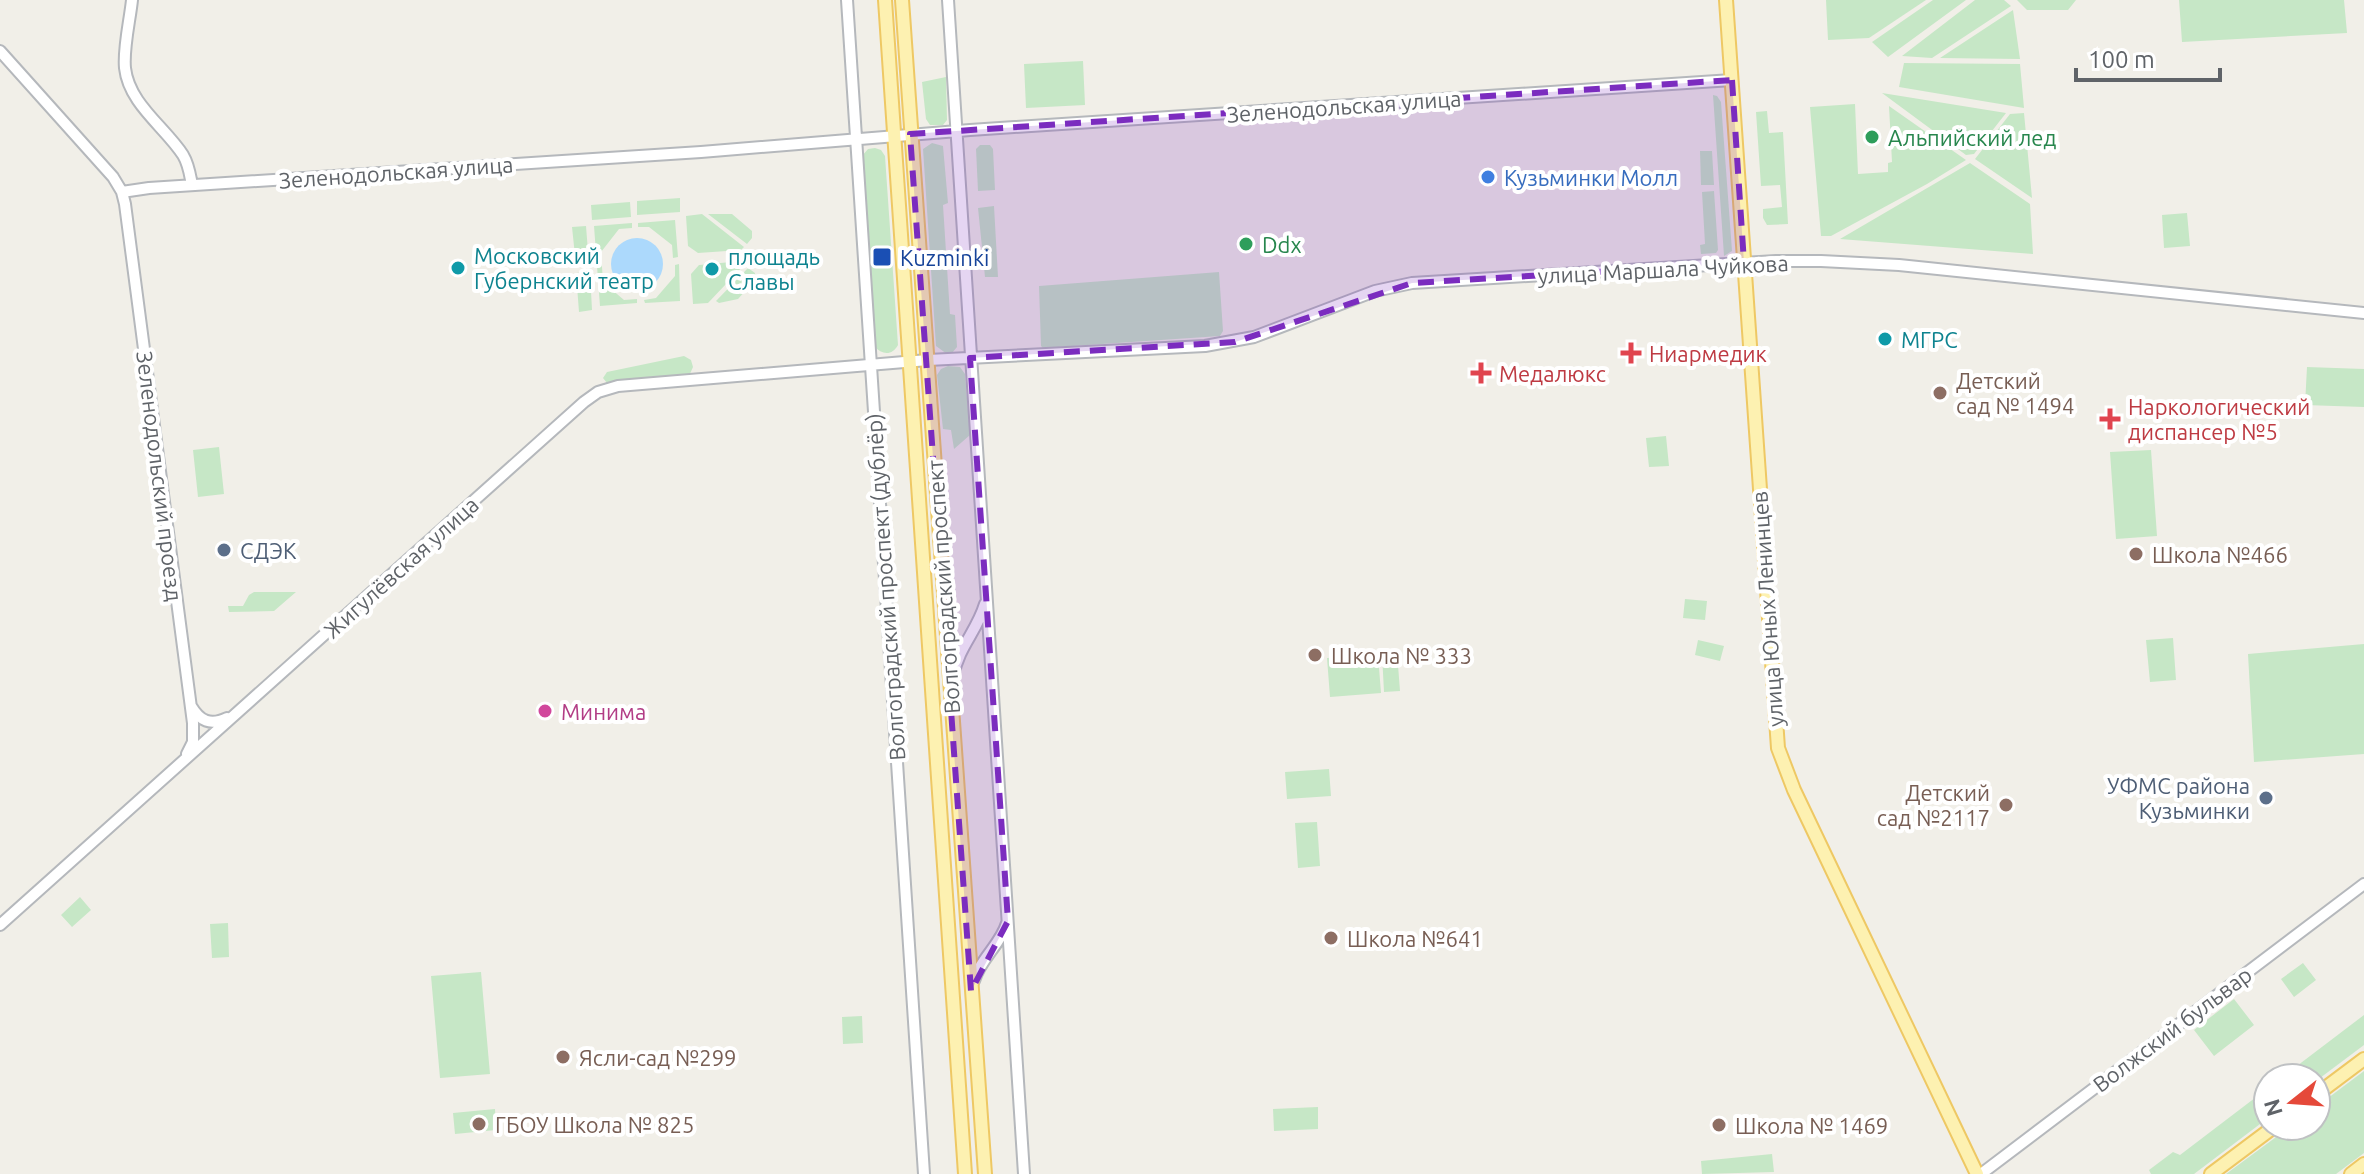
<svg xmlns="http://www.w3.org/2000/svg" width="2364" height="1174" viewBox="0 0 2364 1174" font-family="Ubuntu,sans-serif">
<rect width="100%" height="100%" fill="#f1efe8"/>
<path fill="#c6e7c6" d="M1826,0H1926L1869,38L1828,40Z
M1933,0H1966L1888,57L1872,42Z
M1975,0H2004L2011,6L1932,58L1902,56Z
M2017,0H2076L2068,10H2027Z
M2179,0H2344L2347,33L2182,42Z
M2013,10L2020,59L1940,58Z
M1083,61L1085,105L1026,108L1024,64Z
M1904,63L2020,64L2024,108L1899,87Z
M946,77L947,120L943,125H930L926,119L922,82Z
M1882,93L2006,113L1974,154L1966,155Z
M1713,95L1717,96L1721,102L1732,251L1724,256Z
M1855,104L1858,174L1888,172V163L1892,162L1889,106L1966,160L1927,184L1831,236H1821L1810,107Z
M1767,111L1769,133L1783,132L1788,224L1767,225L1763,218V209L1782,207L1780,185L1761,186L1756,112Z
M2024,113L2032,198L1975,159L2010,114Z
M932,143L943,146L948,203L943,205L950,314L955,315L957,347L952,353L947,354L936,346L923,149Z
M980,145H990L993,149L995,190L978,191L976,149Z
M875,148L881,150L885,156L898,345C892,356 882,355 874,346L862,156L868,149Z
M1700,151H1712L1714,185H1701Z
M1970,163L2030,204L2033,254L1840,239Z
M1714,191L1718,250L1716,253L1701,254L1700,245L1705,244L1702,192Z
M680,198V212L637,215V201Z
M630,202L631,217L592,220L591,205Z
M994,206L998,277H985L978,208Z
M2187,213L2190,246L2164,248L2162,215Z
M702,214L744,247L741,250L698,253L688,246L686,216Z
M708,214H732L752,231V238L747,244Z
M675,220L678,257L673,258L672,245L649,227H638V223Z
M632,223V228L619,229L601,252L603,282L624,300L637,299V303L600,306L594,226Z
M586,226L589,264L576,265L572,227Z
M742,261L745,264L708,303L693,304L691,274L699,265Z
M679,264L680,301L645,303L644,300L656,298L675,276V265Z
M748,268L755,273V280L738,299L719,303L716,301Z
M590,272L592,310L579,312L576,273Z
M1219,272L1223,331L1220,336L1043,348L1041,346L1039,286Z
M684,356L691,360L693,367L689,376L607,383L603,378L607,372Z
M948,366L960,367L965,374L970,435L954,449L951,430L943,429L937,375L941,369Z
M2307,367L2364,369V407L2305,405Z
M1666,436L1669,466L1649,467L1646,438Z
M219,447L224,494L198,497L193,450Z
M2151,450L2157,536L2116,539L2110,452Z
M254,592H296L274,611L229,612L228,606H243L249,595Z
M1685,599L1707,601L1705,620L1683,618Z
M2173,638L2176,680L2150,682L2146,640Z
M1698,640L1724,646L1720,661L1695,655Z
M2364,644V754L2254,762L2248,654Z
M1397,652L1400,691L1384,692L1382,654Z
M1378,655L1381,693L1330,697L1327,658Z
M1329,769L1331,796L1287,799L1285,772Z
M1317,822L1320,866L1298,868L1295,823Z
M80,897L91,910L72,927L61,915Z
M228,923L229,957L212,958L210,924Z
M2303,963L2316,980L2294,997L2281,979Z
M481,972L490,1074L440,1078L431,976Z
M2234,999L2254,1025L2214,1056L2194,1030Z
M2364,1015V1045L2316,1081V1078H2281Z
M862,1016L863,1043L843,1044L842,1017Z
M2364,1071V1153L2336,1174H2226L2291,1126H2316V1107Z
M2268,1088V1118L2194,1174H2151L2149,1170L2173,1152L2180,1155Z
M1318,1107V1129L1274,1131L1273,1109Z
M495,1109L496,1130L455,1134L453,1113Z
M1772,1154L1774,1172L1702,1174L1701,1161Z"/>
<path fill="#acd9fc" d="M611 264a26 26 0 1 1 52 0a26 26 0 1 1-52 0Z"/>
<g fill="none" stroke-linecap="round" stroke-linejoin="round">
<g stroke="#b5b8bc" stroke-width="14">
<path id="minor" d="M132,0C130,20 123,48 125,68C129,104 165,127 183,155C189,165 190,175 192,185
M847,0L924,1174
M948,0L1024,1174
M0,51L113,177L122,192L125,204L193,723V742L187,754
M122,192L149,188L701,152L970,130L1732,80
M953,676C959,646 977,631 985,604
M191,706C200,721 210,726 227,718
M0,925L584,402L598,392L618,386L928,360L1205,346L1254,337L1375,291L1412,283L1776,261H1821L1899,265L2364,313
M974,981C980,959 1001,944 1007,923
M1981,1174L2364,884"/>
</g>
<g stroke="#eec864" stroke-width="16">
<path id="major" d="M885,0L965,1174
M902,0L985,1174
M1726,0L1778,748L1794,790L1977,1174
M2316,1095L2364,1059
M2211,1174L2275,1126
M2351,1174L2364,1164"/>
</g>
<use href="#minor" stroke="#fff" stroke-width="10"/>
<use href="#major" stroke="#fdf1b1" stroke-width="12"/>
</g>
<path fill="#7b2cbf" fill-opacity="0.2" stroke="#7b2cbf" stroke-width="6" stroke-dasharray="16 10" stroke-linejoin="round" d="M1732,80L1744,263L1412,283L1235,342L970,358L1008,921L971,991L910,134Z"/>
<g fill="#2e9e5b" stroke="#fff" stroke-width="3">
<circle cx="1872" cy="137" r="8"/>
<circle cx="1246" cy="244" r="8"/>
</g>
<circle fill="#3f7fe0" stroke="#fff" stroke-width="3" cx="1488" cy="177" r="8"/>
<rect fill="#1a4fb4" stroke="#fff" stroke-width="3" x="872" y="247" width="20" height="20" rx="4"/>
<g fill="#0f9aa8" stroke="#fff" stroke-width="3">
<circle cx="458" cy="268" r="8"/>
<circle cx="712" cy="269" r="8"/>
<circle cx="1885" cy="339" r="8"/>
</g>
<g fill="#e0444e" stroke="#fff" stroke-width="3">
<path d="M1627 341h8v8h8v8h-8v8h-8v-8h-8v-8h8z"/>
<path d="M1477 361h8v8h8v8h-8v8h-8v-8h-8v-8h8z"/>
<path d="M2106 407h8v8h8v8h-8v8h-8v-8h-8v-8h8z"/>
</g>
<g fill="#8d6e63" stroke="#fff" stroke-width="3">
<circle cx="1940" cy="393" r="8"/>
<circle cx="2136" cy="554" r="8"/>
<circle cx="1315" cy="655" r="8"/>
<circle cx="2006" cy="805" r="8"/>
<circle cx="1331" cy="938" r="8"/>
<circle cx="563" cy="1057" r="8"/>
<circle cx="479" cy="1124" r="8"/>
<circle cx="1719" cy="1125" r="8"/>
</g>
<g fill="#5c6f8a" stroke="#fff" stroke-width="3">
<circle cx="224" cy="550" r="8"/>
<circle cx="2266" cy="798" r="8"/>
</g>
<circle fill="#d1479c" stroke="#fff" stroke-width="3" cx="545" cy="711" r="8"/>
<g text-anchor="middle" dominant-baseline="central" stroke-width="8" stroke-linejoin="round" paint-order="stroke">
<g font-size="22" fill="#5f6368" stroke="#fff">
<text transform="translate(1344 106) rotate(-4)">Зеленодольская улица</text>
<text transform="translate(396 172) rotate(-4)">Зеленодольская улица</text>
<text transform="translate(1663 269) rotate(-3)">улица Маршала Чуйкова</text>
<text transform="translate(160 476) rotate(83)">Зеленодольский проезд</text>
<text transform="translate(401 567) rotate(-42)">Жигулёвская улица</text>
<text transform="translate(885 587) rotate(-94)">Волгоградский проспект (дублёр)</text>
<text transform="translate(943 587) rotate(-94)">Волгоградский проспект</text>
<text transform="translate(1767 609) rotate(-94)">улица Юных Ленинцев</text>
<text transform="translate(2172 1029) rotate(-37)">Волжский бульвар</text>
</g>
<g font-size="22" fill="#27864d" stroke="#fff" text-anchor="start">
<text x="1888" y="137">Альпийский лед</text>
<text x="1262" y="244">Ddx</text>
</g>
<g font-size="22" fill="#366cbe" stroke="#fff" text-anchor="start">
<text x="1504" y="177">Кузьминки Молл</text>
</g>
<g font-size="22" fill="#0d838f" stroke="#fff" text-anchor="start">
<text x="474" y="255">Московский<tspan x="474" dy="25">Губернский театр</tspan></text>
<text x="728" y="256">площадь<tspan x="728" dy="25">Славы</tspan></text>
<text x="1901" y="339">МГРС</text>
</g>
<g font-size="22" fill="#164399" stroke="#fff" text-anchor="start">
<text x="900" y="257">Kuzminki</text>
</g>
<g font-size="22" fill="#be3a42" stroke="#fff" text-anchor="start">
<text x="1649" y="353">Ниармедик</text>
<text x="1499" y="373">Медалюкс</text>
<text x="2128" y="406">Наркологический<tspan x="2128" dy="25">диспансер №5</tspan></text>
</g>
<g font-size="22" fill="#785e54" stroke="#fff" text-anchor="start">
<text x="1956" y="380">Детский<tspan x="1956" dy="25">сад № 1494</tspan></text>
<text x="2152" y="554">Школа №466</text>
<text x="1331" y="655">Школа № 333</text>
<text x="1990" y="792" text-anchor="end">Детский<tspan x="1990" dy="25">сад №2117</tspan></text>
<text x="1347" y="938">Школа №641</text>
<text x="579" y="1057">Ясли-сад №299</text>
<text x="495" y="1124">ГБОУ Школа № 825</text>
<text x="1735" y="1125">Школа № 1469</text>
</g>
<g font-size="22" fill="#4e5e75" stroke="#fff" text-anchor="start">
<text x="240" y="550">СДЭК</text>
<text x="2250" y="785" text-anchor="end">УФМС района<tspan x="2250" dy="25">Кузьминки</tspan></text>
</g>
<g font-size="22" fill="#b23c85" stroke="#fff" text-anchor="start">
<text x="561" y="711">Минима</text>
</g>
</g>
<g transform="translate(2292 1102) rotate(253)"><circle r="38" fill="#ffffff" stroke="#bfc1c3" stroke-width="2"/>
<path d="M0-6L14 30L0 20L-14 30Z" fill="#e5493a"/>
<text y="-12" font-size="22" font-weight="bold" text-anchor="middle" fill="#5f6368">N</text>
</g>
<path d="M2076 68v12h144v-12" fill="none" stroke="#5f6368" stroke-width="4"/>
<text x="2088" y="68" font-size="24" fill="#5f6368" stroke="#ffffff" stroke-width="6" paint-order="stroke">100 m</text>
</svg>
